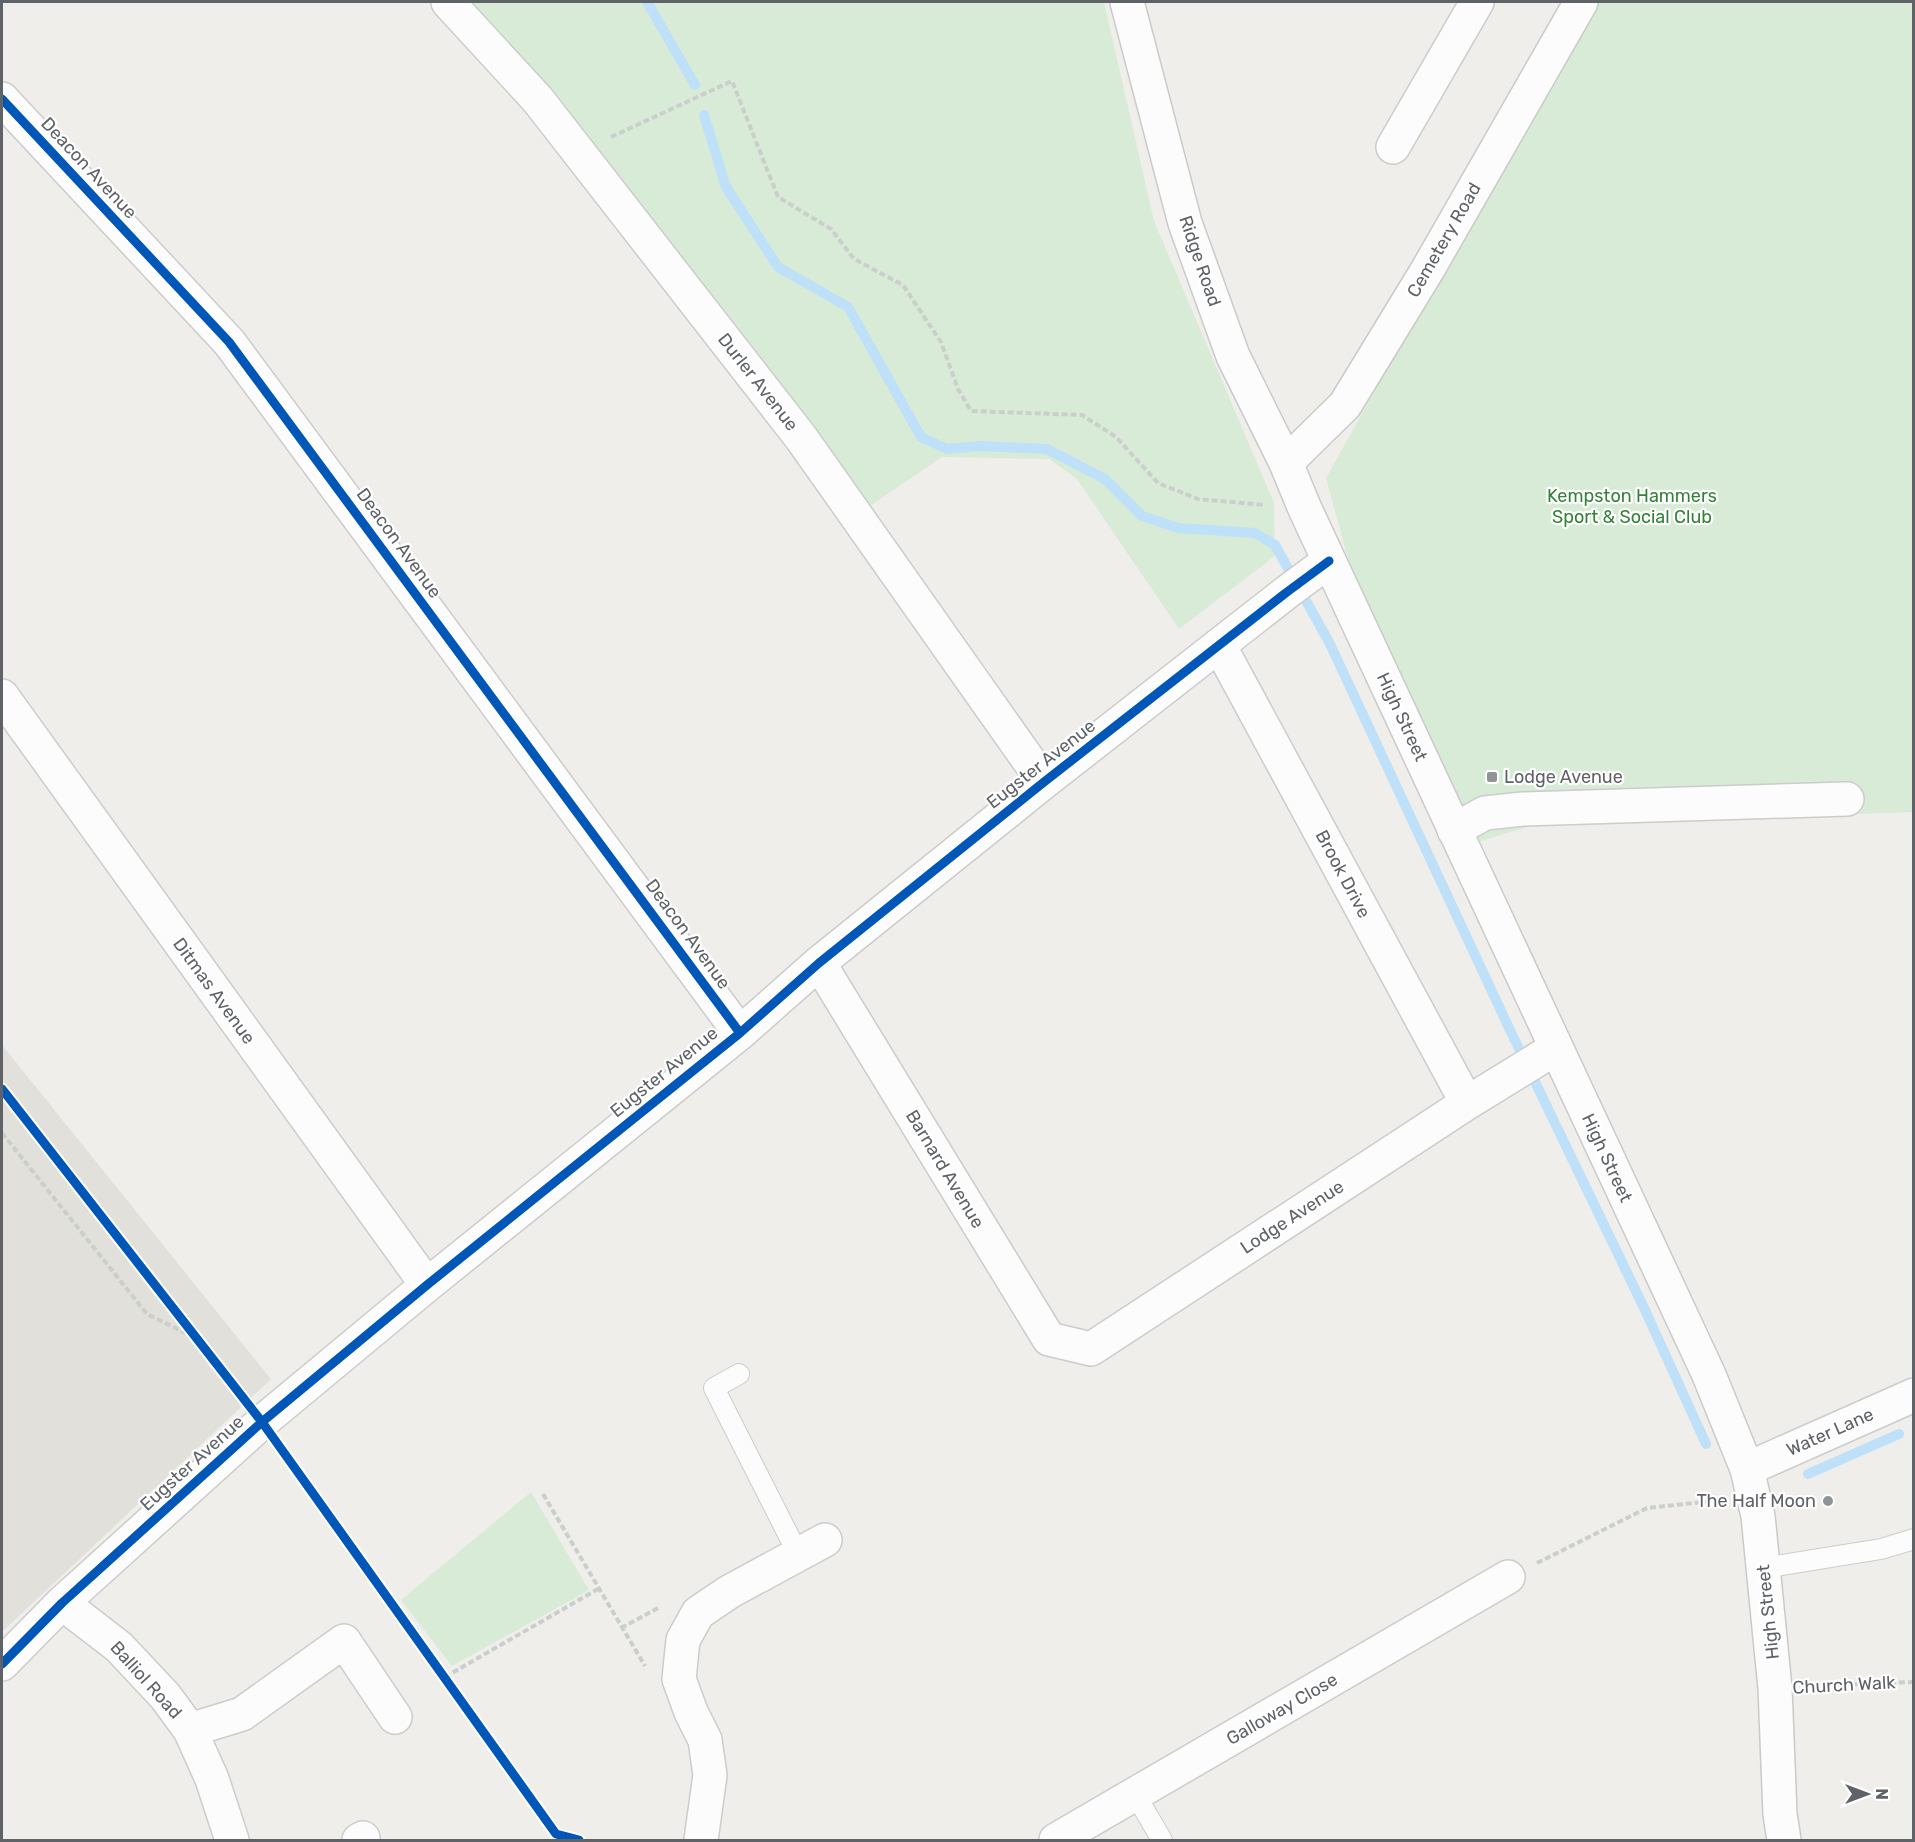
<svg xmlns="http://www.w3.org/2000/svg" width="1915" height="1842" viewBox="0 0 1915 1842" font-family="Rubik,sans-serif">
<rect width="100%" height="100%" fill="#efeeea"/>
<path fill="#e2e0da" d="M2,1045L271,1379L2,1632Z"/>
<path fill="#d8ebd6" d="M459,2H1104L1154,221L1274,503L1275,556L1179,629L1077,479L1049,459L942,457L870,506Z
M1593,2H1913V812L1530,826L1478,842L1351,570L1326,478Z
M531,1492L589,1590L452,1666L401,1600Z"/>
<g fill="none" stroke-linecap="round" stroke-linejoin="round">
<path stroke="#bfe0f9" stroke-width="10" d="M647,2L695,85
M704,115L726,187L778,267L848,307L921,437L947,449L980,446L1047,449L1105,479L1142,516L1178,528L1255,533L1275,545L1330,644L1509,1028L1645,1310L1706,1444
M1808,1474L1899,1434"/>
<g stroke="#cbcccc" stroke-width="22">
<path id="lane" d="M739,1374L714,1388L798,1554
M1764,1568L1881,1549L1914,1539
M1135,1794L1162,1840"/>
</g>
<g stroke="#cbcccc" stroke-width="36">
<path id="street" d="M448,2L538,100L802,439L1044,782
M2,99L229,342L740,1033
M1393,147L1477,2
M1219,645L1467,1103
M2,696L427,1285
M1454,830L1485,813L1523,809L1847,799
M819,963L1049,1339L1091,1349L1467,1103L1556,1048
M1747,1469L1914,1395
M62,1603L119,1647L165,1696L190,1730L212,1779L232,1840
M2,1664L62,1603L262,1422L427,1285L740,1033L819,963L1044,782L1287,592L1329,561
M190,1730L242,1714L344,1641L395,1717
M359,1840L363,1838
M701,1840L710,1775L705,1740L691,1712L679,1679L683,1640L698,1613L729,1592L825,1540
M1056,1840L1508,1577"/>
</g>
<g stroke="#cacacb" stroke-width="36">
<path id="secondary" d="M1127,2L1185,223L1233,356L1286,463L1305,509L1709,1375L1747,1469L1758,1516L1775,1688L1780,1814L1784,1840
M1286,463L1345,405L1428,269L1581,2"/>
</g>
<path stroke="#cacfcc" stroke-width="4" stroke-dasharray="6 3" stroke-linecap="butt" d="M611,137L732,81L778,197L831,229L854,259L903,285L941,342L958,389L971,411L1082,415L1116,437L1158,483L1198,499L1265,505
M2,1133L147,1314L196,1338
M543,1494L645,1666
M1537,1563L1647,1508L1713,1501L1720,1504
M621,1628L660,1607
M445,1677L598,1589
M1809,1686L1914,1682
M556,1834L557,1840"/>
<use href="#lane" stroke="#fdfcfc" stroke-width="20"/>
<use href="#street" stroke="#fdfcfc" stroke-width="33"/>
<use href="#secondary" stroke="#fdfcfc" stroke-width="33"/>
<g stroke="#fff" stroke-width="13">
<path id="cycleway" d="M2,99L229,342L740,1033
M2,1089L262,1422L556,1834L579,1840
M2,1664L62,1603L262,1422L427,1285L740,1033L819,963L1044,782L1287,592L1329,561"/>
</g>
<use href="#cycleway" stroke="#0057b8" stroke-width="9"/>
</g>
<g fill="#919496" stroke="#fff" stroke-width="2">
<rect x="1486" y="771" width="12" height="12" rx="3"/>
<circle cx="1828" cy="1501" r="6"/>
</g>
<g text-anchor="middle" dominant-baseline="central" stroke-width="4.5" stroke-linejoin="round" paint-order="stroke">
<g font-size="18" fill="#5f6368" stroke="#fff">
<text transform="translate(89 168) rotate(47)">Deacon Avenue</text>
<text transform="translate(1444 240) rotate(-60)">Cemetery Road</text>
<text transform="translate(1200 261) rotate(71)">Ridge Road</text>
<text transform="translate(758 382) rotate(52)">Durler Avenue</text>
<text transform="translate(399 543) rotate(54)">Deacon Avenue</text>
<text transform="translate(1402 717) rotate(65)">High Street</text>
<text transform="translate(1041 764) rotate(-38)">Eugster Avenue</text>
<text transform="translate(1343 874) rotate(62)">Brook Drive</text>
<text transform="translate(688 934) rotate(54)">Deacon Avenue</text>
<text transform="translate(214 991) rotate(54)">Ditmas Avenue</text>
<text transform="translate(664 1072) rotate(-39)">Eugster Avenue</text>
<text transform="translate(1607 1158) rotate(65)">High Street</text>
<text transform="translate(945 1169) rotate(59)">Barnard Avenue</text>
<text transform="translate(1292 1217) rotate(-33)">Lodge Avenue</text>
<text transform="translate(1830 1432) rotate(-24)">Water Lane</text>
<text transform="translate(192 1463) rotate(-42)">Eugster Avenue</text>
<text transform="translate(1768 1612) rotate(-96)">High Street</text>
<text transform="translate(146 1680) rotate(48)">Balliol Road</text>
<text transform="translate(1844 1685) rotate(-3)">Church Walk</text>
<text transform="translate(1282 1709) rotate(-30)">Galloway Close</text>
</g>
<g font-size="18" fill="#348238" stroke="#fff">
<text x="1632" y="496">Kempston Hammers<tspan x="1632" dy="21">Sport &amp; Social Club</tspan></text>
</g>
<g font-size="18" fill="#5f6368" stroke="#fff" text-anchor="start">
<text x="1504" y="777">Lodge Avenue</text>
<text x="1816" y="1501" text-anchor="end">The Half Moon</text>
</g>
</g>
<rect width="1915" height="1842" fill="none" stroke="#5f6368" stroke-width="6"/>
<g transform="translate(1867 1794) rotate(90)" stroke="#ffffff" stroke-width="4.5" paint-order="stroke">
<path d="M0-4.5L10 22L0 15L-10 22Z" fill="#5f6368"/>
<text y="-9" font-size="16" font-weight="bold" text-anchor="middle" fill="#5f6368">N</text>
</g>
</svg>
